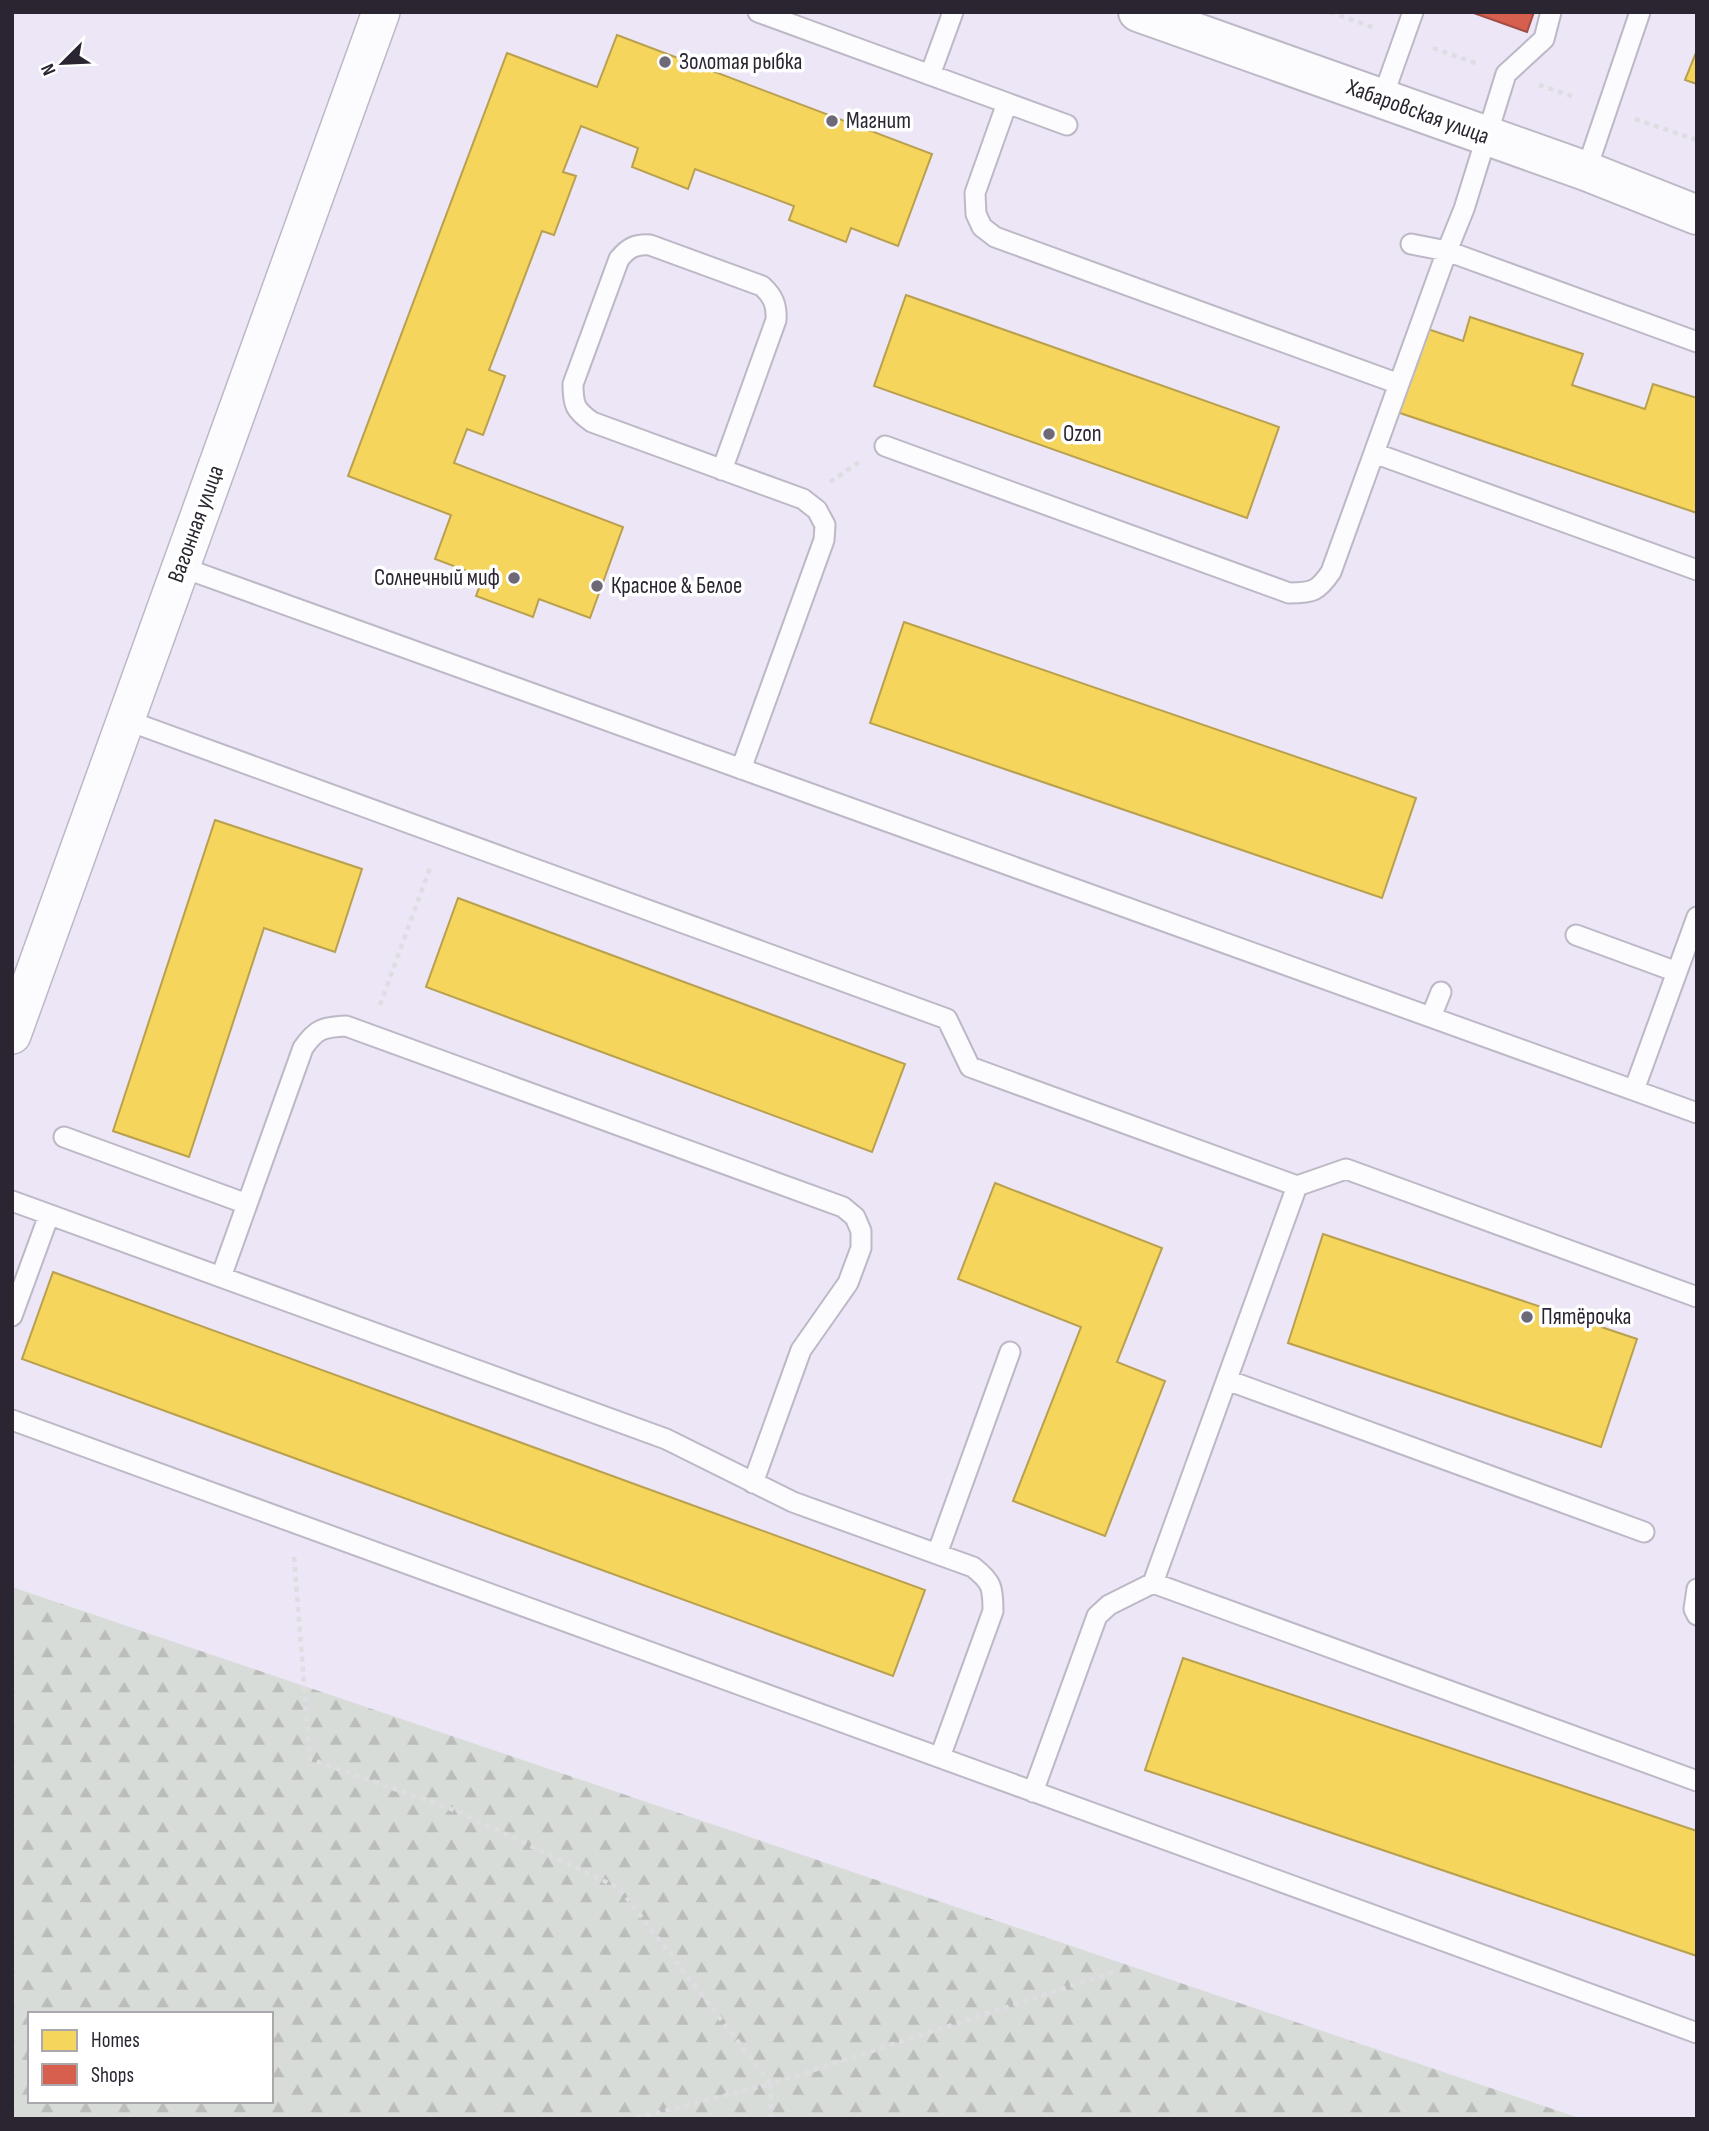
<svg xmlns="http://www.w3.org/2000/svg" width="1709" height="2131" viewBox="0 0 1709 2131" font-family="'Sofia Sans Condensed',sans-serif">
<defs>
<pattern id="forest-firs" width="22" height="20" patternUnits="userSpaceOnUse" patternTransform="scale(1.75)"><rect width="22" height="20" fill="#d8dcd8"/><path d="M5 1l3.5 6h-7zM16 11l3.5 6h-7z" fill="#babdba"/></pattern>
</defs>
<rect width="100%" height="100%" fill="#ece6f6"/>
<path fill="url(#forest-firs)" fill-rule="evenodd" d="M12,1587L1582,2119H12ZM30,2014H271V2101H30Z"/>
<path fill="#f6d55c" stroke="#b9a04f" stroke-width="2" d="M617,35L932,154L898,246L851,228L846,242L789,220L794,206L695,169L688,189L632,167L638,148L581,126L563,172L576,176L554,235L542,231L489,370L505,376L483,435L467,429L454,463L623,527L590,618L539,599L533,617L476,596L483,577L435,559L451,515L348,476L507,53L597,87Z
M1697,50V84L1685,80Z
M906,295L1279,427L1247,518L874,386Z
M1470,317L1583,354L1572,385L1645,409L1653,384L1697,398V513L1397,412L1425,328L1463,341Z
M904,622L1416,798L1382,898L870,723Z
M215,820L362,869L335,952L264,928L189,1157L113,1131Z
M458,898L905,1064L872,1152L426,987Z
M995,1183L1162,1248L1117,1362L1165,1381L1105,1536L1013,1501L1081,1327L958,1279Z
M1323,1234L1637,1339L1601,1447L1288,1343Z
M53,1272L925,1590L893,1676L22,1359Z
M1183,1658L1697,1831V1956L1145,1770Z"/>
<path fill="#d6604d" stroke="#a24e45" stroke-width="2" d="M1471,12H1534L1527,32Z"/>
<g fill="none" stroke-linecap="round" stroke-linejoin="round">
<g stroke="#bdb8c6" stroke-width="23">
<path id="service" d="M758,12L1007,103L975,193L976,214L982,227L995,237L1399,384
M930,75L953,12
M1382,99L1413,12
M1007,103L1067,125
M1586,171L1640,12
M1411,244L1447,251L1697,342
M885,446L1289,593C1313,593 1318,591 1331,572L1447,251L1464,209L1506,74L1544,39L1551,12
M1374,453L1697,570
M722,470L776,320C777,305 773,296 762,286L650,245C635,244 628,248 619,259L573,384C573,405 575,410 592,422L803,499L817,510L825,525L824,540L741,769
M181,567L1697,1113
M126,720L947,1019L970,1067L1297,1186L1346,1169L1697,1297
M1576,935L1677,972
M1431,1017L1441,992
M1634,1090L1697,917
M64,1137L247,1204
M12,1201L666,1439L793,1502L973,1567C992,1582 993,1587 993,1611L940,1757
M221,1277L303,1048C316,1029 323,1027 346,1026L843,1207L855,1217L861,1231V1248L848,1283L801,1350L753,1483
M12,1316L49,1215
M1227,1380L1644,1532
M12,1420L1697,2033
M937,1554L1010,1352
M1153,1583L1297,1186
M1697,1589L1694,1609L1697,1615
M1033,1792L1097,1616L1109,1605L1153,1583L1697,1781"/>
</g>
<g stroke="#bdb8c6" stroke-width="40">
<path id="minor" d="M12,1035L381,12"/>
</g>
<g stroke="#bdb8c6" stroke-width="42">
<path id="tertiary" d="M1138,12L1586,171L1697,215"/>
</g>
<path stroke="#dedde2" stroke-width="4.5" stroke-dasharray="5 5" stroke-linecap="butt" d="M1330,12L1375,28
M1433,48L1478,64
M1539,85L1577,98
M1635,119L1697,140
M830,482L861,461
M380,1005L431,865
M294,1557L310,1759L457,1811L619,1888L771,2084L632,2119
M771,2119V2084L1117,1971"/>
<use href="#service" stroke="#fcfbfe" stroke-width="19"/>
<use href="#minor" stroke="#fcfbfe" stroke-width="37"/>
<use href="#tertiary" stroke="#fcfbfe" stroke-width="38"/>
</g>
<g fill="#6e6976" stroke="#fff" stroke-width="2.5">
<circle cx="665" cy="62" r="7"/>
<circle cx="832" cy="121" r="7"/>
<circle cx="1049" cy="434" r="7"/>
<circle cx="514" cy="578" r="7"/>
<circle cx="597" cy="586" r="7"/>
<circle cx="1527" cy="1317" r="7"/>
</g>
<g text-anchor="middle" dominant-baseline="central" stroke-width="7" stroke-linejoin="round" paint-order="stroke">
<g font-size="23" fill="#2a2531" stroke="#fff" text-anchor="start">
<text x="679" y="62">Золотая рыбка</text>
<text x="846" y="121">Магнит</text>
<text x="1063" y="434">Ozon</text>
<text x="500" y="578" text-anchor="end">Солнечный миф</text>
<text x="611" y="586">Красное &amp; Белое</text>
<text x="1541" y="1317">Пятёрочка</text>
</g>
<g font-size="23" fill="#2a2531" stroke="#fff">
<text transform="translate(1418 112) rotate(20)">Хабаровская улица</text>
<text transform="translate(196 524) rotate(-70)">Вагонная улица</text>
</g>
</g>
<rect width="1709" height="2131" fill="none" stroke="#2a2531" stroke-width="28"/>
<rect x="28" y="2012" width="245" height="91" fill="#ffffff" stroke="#aaa8ad" stroke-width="2"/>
<rect x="42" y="2030" width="35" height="21" fill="#f6d55c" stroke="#aaa8ad" stroke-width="2"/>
<text x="91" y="2047" font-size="21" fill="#2a2531">Homes</text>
<rect x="42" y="2064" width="35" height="21" fill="#d6604d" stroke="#aaa8ad" stroke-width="2"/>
<text x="91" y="2082" font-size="21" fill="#2a2531">Shops</text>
<g transform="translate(63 63) rotate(246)" stroke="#ffffff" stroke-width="5" paint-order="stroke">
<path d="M0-5L12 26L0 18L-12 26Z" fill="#2a2531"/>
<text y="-10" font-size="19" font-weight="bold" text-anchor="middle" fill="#2a2531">N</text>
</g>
</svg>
